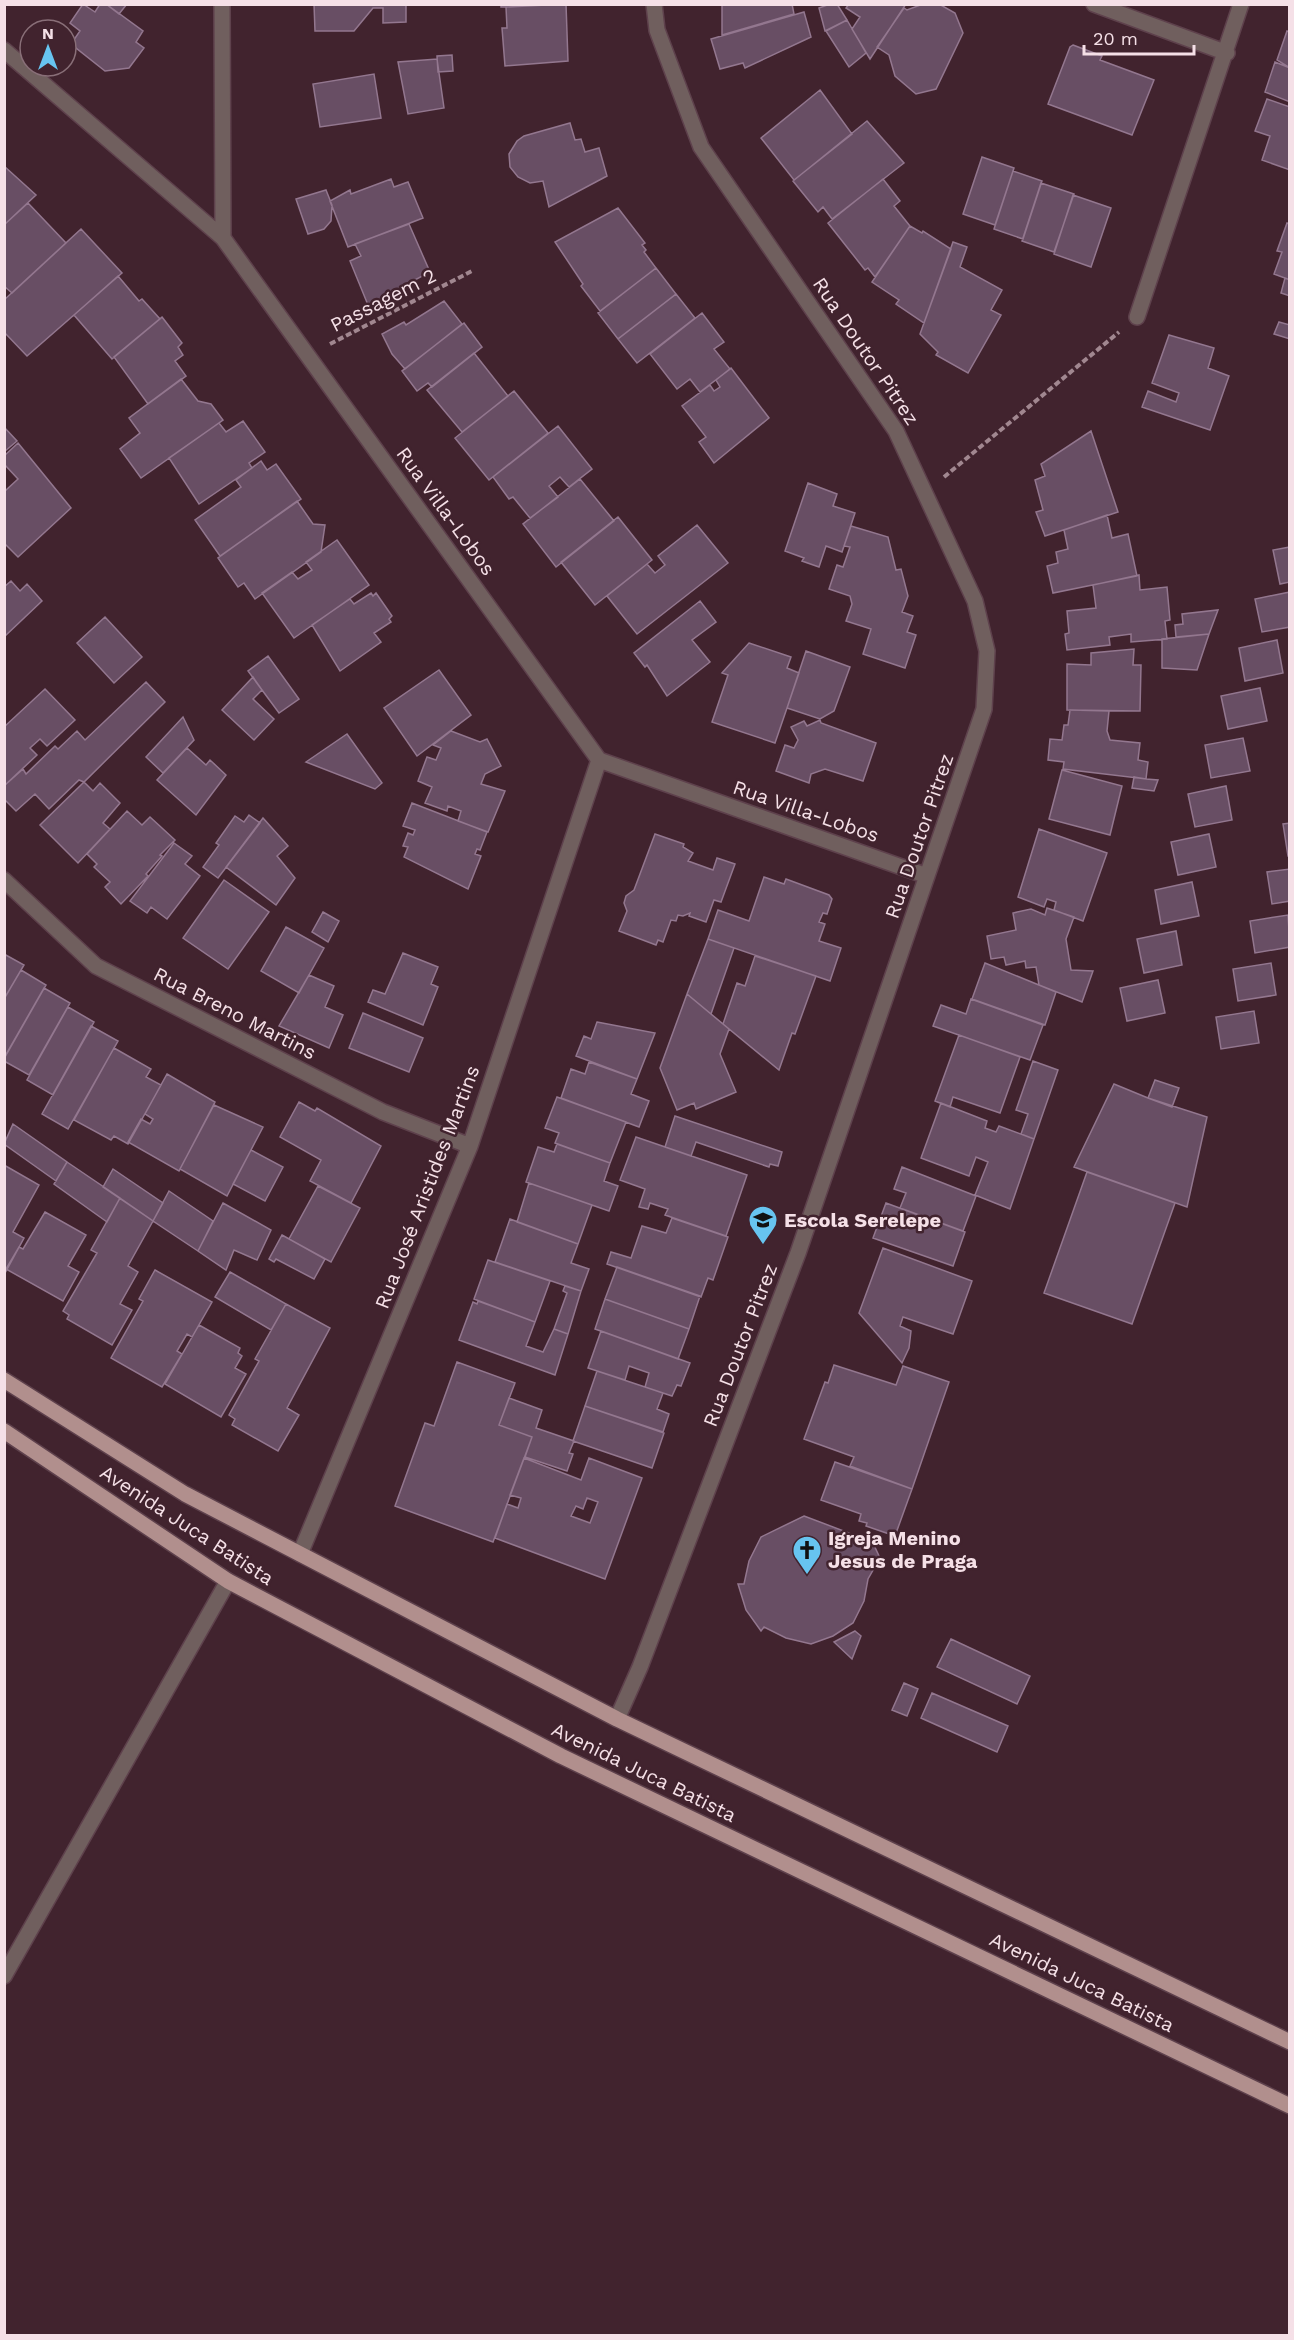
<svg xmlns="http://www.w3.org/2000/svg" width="1294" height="2340" viewBox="0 0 1294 2340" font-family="'Work Sans',sans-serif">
<rect width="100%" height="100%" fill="#41232e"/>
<path fill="#684e64" stroke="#93778f" stroke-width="1.5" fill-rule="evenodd" d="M83,4L95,12L100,4H106L143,31L136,42L144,48L129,68L105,71L71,44L80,31L70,23Z
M106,4H127L119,14Z
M314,4H406V22L383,23V8H373L354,31H315Z
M501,4H558L506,7H501Z
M566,4L568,61L505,66L502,28H507L506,7Z
M722,4H792L794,14L722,35Z
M830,4H837L847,20L825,31L819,8Z
M849,4H906L870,59L852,29L860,17L846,8Z
M923,4H939L955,13L963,33L936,89L916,94L895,76L889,55L877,47L904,8L907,10Z
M804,12L811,37L745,68L743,63L720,69L711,39Z
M847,20L866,53L849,67L826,31Z
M1287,31L1290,32V68L1277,60Z
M1073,45L1102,56L1100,60L1154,80L1132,135L1048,104L1070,47Z
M452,55L453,71L438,72L437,56Z
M437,59L444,108L408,114L398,62Z
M1275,62L1290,68V102L1265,92Z
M374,74L381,118L320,127L313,84Z
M820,90L852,134L794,180L761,138Z
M1267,99L1290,107V170L1262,160L1270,136L1255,131Z
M867,121L904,163L832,219L823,207L818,212L793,181Z
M570,123L575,140L581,139L585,152L599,148L607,176L549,207L543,181L530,183L518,177L510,167L509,154L517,141L524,136Z
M982,157L1014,168L995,225L963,214Z
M4,166L36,195L4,225Z
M1013,171L1042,181L1023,239L994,229Z
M391,179L394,187L408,182L423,218L348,247L330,201L350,190L351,194Z
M883,179L900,201L894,206L910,226L875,277L868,268L865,270L828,223Z
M1041,183L1074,194L1054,252L1022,241Z
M326,190L332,205L331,221L324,229L308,234L296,199Z
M1073,195L1111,208L1091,267L1054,254Z
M28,203L66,243L12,293L4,286V225Z
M618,208L645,243L642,245L646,250L644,252L656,268L600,311L581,286L583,284L555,242Z
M1287,223L1290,224V280L1274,274L1282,252L1277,251Z
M409,224L430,272L368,305L350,261L361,256L355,244Z
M910,226L922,233L923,231L951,249L924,323L896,304L899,300L872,282Z
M81,229L122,273L27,356L4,332V300Z
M953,242L967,247L960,267L1002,290L991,310L1001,315L968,373L936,355L938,352L920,334Z
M656,268L676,294L618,339L598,313Z
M118,276L139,301L142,299L160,319L112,359L74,315Z
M1285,278L1290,280V296L1281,293Z
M676,294L695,318L637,363L618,339Z
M444,301L462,324L405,369L392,354L382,334L404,322L406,325Z
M702,313L724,342L714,349L730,369L700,392L690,379L677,389L650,354Z
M162,317L182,343L178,347L183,355L175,361L186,376L148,404L114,357Z
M1279,322L1290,325V339L1274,334Z
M464,323L482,347L432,387L428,383L417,391L402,371Z
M1169,335L1214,348L1208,368L1229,376L1210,430L1142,407L1148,391L1176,402L1179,393L1152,383Z
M474,353L508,396L462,432L427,390Z
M731,368L769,418L714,463L699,442L706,437L682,406L710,385L714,391L720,387L716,380Z
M181,379L198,401L211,404L223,420L141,478L120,449L140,433L129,418Z
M514,391L548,433L489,480L455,438Z
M243,421L265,452L249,463L252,468L199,504L169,458L219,423L226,432Z
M558,426L592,469L569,487L560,477L549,486L558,497L530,518L513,497L509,499L493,477Z
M4,427L17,441L4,452Z
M1091,431L1118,512L1045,536L1036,512L1043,510L1035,480L1045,476L1041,464Z
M18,443L71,508L18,557L4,543V489L6,490L18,479L4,464V456Z
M261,461L267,470L276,464L301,499L220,556L195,520L241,487L236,480Z
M580,479L614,521L556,567L523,524Z
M808,483L837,494L833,506L855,513L842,552L826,546L819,567L802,561L804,558L785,551Z
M297,501L313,524L325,525L321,552L255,599L244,583L238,587L218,558Z
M1107,515L1112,538L1128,534L1137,576L1053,593L1047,566L1058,563L1056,552L1068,549L1064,530Z
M618,517L652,560L595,605L561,562Z
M697,525L728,563L637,634L607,596L647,564L655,573L665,565L658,556Z
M851,526L888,537L896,570L901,569L908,596L902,612L913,616L907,632L916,635L905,668L863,654L871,629L846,621L852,604L850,596L829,589L837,565L843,567L850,547L844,546Z
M337,540L369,585L294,638L262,593L292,572L298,579L312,570L306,562Z
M1290,547V582L1280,584L1273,550Z
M1139,575L1140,590L1167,587L1170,620L1165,621L1167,639L1131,642V634L1109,637L1110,645L1067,650L1065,634L1069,633L1067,611L1096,608L1093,585Z
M11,581L20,591L27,584L42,601L4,637V587Z
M1290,592V627L1262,632L1255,599Z
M371,593L373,596L376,593L392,616L389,619L391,622L374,633L381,642L340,671L312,625L350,599L354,604Z
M700,601L716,622L692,640L710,662L667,696L647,665L645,667L634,653Z
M1218,610L1209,634L1176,637L1175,625L1183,624L1182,614Z
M105,617L142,657L114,683L77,643Z
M1209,634L1197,670L1162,668V639Z
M1277,640L1283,673L1245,681L1239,648Z
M749,643L791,657L787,668L799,673L775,743L712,722L728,675L722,673Z
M1134,649L1133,665H1141L1140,711L1067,710V664L1091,665V653Z
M806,651L850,667L834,711L820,719L787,708Z
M268,656L299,699L279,713L248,671Z
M439,670L471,715L417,756L384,708Z
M253,677L262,690L253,699L274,719L254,740L222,710Z
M146,682L165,702L84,782L79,780L49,809L35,794L16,811L4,799V786L23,769L26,774L55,746L58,749L77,731L85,740Z
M1260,688L1267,721L1228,729L1221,696Z
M45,689L75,720L47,746L40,739L30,748L37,755L4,786V727Z
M1070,710L1109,711L1107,731L1110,740L1140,743L1138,760L1148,762L1146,779L1063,769L1064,762L1048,760L1050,739L1062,740L1064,725H1068Z
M183,717L194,740L163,773L146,757Z
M820,720L821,723L876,743L863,781L825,769L811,774L809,783L776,771L785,745L794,748L798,740L791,727L804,721L807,726Z
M451,731L480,742L487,739L501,766L485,774L481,784L505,791L488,832L458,821L461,811L448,806L447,811L425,803L432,787L418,781L427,757L436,760L441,748L433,745Z
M347,734L382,783L375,789L306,762Z
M1243,738L1250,771L1211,778L1205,745Z
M187,748L206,765L210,760L226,775L196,815L157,780Z
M1062,770L1122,786L1110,835L1049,819Z
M1134,777L1146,779L1158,780L1154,791L1132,788Z
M84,782L93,791L100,783L120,803L103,823L110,829L78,863L40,825Z
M1226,786L1232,820L1195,827L1188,794Z
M412,803L487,832L480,850L477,849L475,854L481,856L468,889L404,857L408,847L403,846L408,833L413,835L415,830L403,826Z
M127,811L142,825L150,817L175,840L160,855L162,856L146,874L148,876L121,904L105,887L110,882L94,867L97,864L87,854Z
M249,815L260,823L218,878L203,867L219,845L216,843L235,816L244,822Z
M263,818L288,846L277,856L295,878L276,905L226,867Z
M1290,823V856H1288L1283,824Z
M1039,829L1107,853L1083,921L1054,910L1056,902L1047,899L1044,907L1018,897Z
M655,834L684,844L683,847L693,853L688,861L713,870L717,858L735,864L721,902L714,900L706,922L689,916L690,913L683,916L678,915L676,921L671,920L663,942L658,940L656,945L619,931L627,911L624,903L626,896L634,890Z
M1209,834L1216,867L1178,875L1171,842Z
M174,843L192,856L185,864L200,876L167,919L151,907L147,913L130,901Z
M1290,869V901L1272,904L1267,872Z
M764,877L784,884L786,879L829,895L832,899L827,914L823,913L819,922L825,924L819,941L841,948L830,981L708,939L718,910L749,921Z
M224,880L269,912L228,969L183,938Z
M1192,882L1199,916L1161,924L1155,890Z
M1047,908L1074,917L1066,939L1071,970L1093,971L1082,1002L1039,985L1036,967L1026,968L1025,961L1006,965L1004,957L991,959L987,936L1016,930L1013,913L1031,909L1045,915Z
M323,912L339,921L328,942L312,932Z
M1288,915L1290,947L1255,953L1250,921Z
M286,927L324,948L299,993L261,971Z
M1176,931L1182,965L1144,973L1137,939Z
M708,939L734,948L711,1014L687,994Z
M403,953L438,967L431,984L438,987L423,1025L368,1002L373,990L385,994Z
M4,954L24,965L4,999Z
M755,956L816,976L795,1034L792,1033L779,1070L723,1024L737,983L745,986Z
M985,963L1056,992L1045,1025L972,999Z
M1271,963L1276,995L1238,1001L1233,969Z
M21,970L46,985L5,1057L4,999Z
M309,975L334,986L325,1007L343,1015L329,1048L279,1026Z
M1158,980L1165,1013L1127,1021L1120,988Z
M44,988L70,1003L29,1075L4,1061V1058Z
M687,994L729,1029L720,1054L736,1092L696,1109L694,1103L677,1110L660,1068Z
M971,999L1043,1025L1030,1060L933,1026L941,1005L966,1014Z
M68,1007L94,1022L53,1095L27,1080Z
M1254,1011L1259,1043L1221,1049L1216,1017Z
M363,1013L423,1038L409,1072L349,1048Z
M597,1022L655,1033L637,1079L576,1056L584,1036L591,1039Z
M91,1026L118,1041L68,1129L42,1114Z
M959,1035L1020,1057L1000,1113L953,1097L950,1107L935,1101Z
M114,1048L151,1069L146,1077L161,1085L128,1144L114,1136L111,1140L74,1120Z
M1033,1061L1058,1070L1034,1139L1021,1134L1028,1114L1016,1110Z
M589,1062L637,1079L631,1094L649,1101L639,1127L561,1098L571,1069L585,1074Z
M167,1074L215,1102L179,1171L128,1142L141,1119L150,1124L153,1119L145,1114Z
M1155,1080L1179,1088L1172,1107L1148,1098Z
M1114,1084L1148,1098L1207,1117L1187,1207L1074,1167Z
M557,1097L626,1122L610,1163L555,1143L559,1133L545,1128Z
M299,1102L315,1111L317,1108L381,1146L351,1203L310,1181L321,1160L280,1137Z
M941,1103L987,1121L985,1128L996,1132L999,1126L1034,1139L1010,1209L975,1195L988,1162L976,1157L969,1176L921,1158Z
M214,1105L263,1127L227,1196L180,1169Z
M675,1116L782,1152L778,1166L770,1164L769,1167L696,1142L691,1156L665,1147Z
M13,1124L67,1162L56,1181L4,1144Z
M636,1137L747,1175L726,1236L665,1215L668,1209L650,1203L648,1209L639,1207L645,1189L620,1180Z
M557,1144L610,1163L604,1181L618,1186L609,1211L526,1182L538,1147L554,1152Z
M251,1150L283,1167L265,1201L233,1184Z
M67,1162L120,1198L107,1222L54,1184Z
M4,1165L39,1185L13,1232L24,1238L5,1273Z
M902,1167L976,1196L963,1231L900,1208L906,1193L894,1189Z
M113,1169L163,1203L153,1221L103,1187Z
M1087,1172L1175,1203L1132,1324L1044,1293Z
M529,1183L592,1205L578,1244L517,1222Z
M318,1186L360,1208L331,1262L289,1239Z
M169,1191L213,1221L198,1251L153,1221Z
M120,1198L153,1221L128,1266L138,1272L120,1304L132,1310L112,1345L67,1319L69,1315L63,1311L97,1253L91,1250Z
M223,1203L271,1230L257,1260L234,1250L226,1270L198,1251Z
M886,1203L965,1232L953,1266L873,1238Z
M45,1212L86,1235L68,1266L79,1272L63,1301L6,1269L19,1247L23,1249Z
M672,1218L728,1237L713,1280L708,1278L701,1297L607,1264L611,1252L631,1258L642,1226L666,1233Z
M510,1219L578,1244L571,1263L589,1269L581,1291L495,1262Z
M282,1235L325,1259L314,1279L276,1259L274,1262L269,1259Z
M883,1248L972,1281L953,1334L903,1317L900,1326L911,1331L909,1348L902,1363L859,1313Z
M488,1260L550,1281L535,1322L474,1299Z
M617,1267L700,1296L689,1329L605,1299Z
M155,1270L212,1302L192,1337L187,1334L177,1351L182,1354L162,1387L111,1358L143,1301L139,1299Z
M230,1272L286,1304L271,1330L215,1297Z
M565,1286L581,1291L568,1334L554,1329L567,1293L563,1291Z
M605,1299L689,1329L678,1359L595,1329Z
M478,1301L535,1322L526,1346L543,1352L554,1329L568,1334L555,1375L459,1340L473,1302L477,1304Z
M286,1304L330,1328L287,1408L299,1415L278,1451L232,1425L235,1419L229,1415L259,1361L255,1359Z
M199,1325L240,1348L238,1353L242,1356L235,1368L246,1374L221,1417L165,1384Z
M601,1331L690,1363L681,1386L677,1385L672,1396L645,1387L649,1373L629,1366L625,1380L588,1368Z
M457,1362L515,1383L499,1425L532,1437L493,1542L395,1506L425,1423L434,1426Z
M834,1365L896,1385L903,1366L949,1382L912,1489L850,1466L854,1457L804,1439L825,1382L828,1383Z
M597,1371L663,1393L657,1409L669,1414L663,1432L585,1406Z
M509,1398L542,1410L536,1428L574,1441L569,1453L573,1454L567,1471L525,1457L532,1437L499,1425Z
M585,1406L664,1433L652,1468L573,1441Z
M524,1458L581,1480L589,1458L642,1478L605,1579L495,1538L507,1504L518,1508L521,1498L510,1495ZM587,1498L598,1502L590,1523L571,1516L576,1506L583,1509Z
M835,1462L912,1489L895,1536L866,1526L867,1523L859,1521L861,1514L821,1500Z
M804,1516L849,1533L847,1535L871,1539L880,1558L868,1579L864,1601L853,1623L833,1636L811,1644L786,1638L764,1627L761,1631L746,1610L738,1584H744L749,1561L761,1537Z
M855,1631L861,1636L852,1659L834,1642Z
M951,1639L1030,1676L1017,1704L937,1667Z
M904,1683L918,1689L907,1716L892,1710Z
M932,1693L1008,1726L997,1752L921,1718Z"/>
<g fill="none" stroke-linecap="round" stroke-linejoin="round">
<g stroke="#5e414c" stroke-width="18">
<path id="street" d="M222,4L223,238
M1094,4L1227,53
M4,50L223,238L599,760L927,876
M1137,317L1241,4
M4,880L96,966L383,1112L470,1146
M300,1554L470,1146L599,760
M617,1719L640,1667L798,1253L984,709L987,651L975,601L896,431L701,147L657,30L654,4
M4,1976L228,1581"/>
</g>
<g stroke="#5e414c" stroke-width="18">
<path id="primary" d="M4,1380L185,1494L617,1719L1290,2042
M4,1431L228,1581L561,1756L1290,2106"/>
</g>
<path stroke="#a18790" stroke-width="4" stroke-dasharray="6 3" stroke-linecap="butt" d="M330,344L472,271
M944,477L1119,332"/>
<use href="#street" stroke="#705f5e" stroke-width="15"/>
<use href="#primary" stroke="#b18f8d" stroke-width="15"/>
</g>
<defs>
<g id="school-pin" transform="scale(1.5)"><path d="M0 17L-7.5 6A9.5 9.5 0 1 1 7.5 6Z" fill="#67c4f0" stroke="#41232e"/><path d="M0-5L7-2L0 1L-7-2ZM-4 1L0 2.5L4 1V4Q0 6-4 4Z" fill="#111"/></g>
<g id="church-pin" transform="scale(1.5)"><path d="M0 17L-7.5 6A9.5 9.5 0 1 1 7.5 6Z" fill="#67c4f0" stroke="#41232e"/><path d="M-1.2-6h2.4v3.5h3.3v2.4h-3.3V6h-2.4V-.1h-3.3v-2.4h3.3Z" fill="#111"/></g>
</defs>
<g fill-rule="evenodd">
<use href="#school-pin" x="763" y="1220"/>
<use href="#church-pin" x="807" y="1550"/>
</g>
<g text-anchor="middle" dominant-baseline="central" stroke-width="5" stroke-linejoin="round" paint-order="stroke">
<g font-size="20" fill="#f5e0e7" stroke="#41232e">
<text transform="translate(383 300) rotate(-27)">Passagem 2</text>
<text transform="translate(866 351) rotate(56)">Rua Doutor Pitrez</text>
<text transform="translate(446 511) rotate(54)">Rua Villa-Lobos</text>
<text transform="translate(806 811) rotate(19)">Rua Villa-Lobos</text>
<text transform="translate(919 836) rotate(-71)">Rua Doutor Pitrez</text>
<text transform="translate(235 1013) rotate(27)">Rua Breno Martins</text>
<text transform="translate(427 1187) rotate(-69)">Rua José Aristides Martins</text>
<text transform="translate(740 1345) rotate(-69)">Rua Doutor Pitrez</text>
<text transform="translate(187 1525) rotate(33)">Avenida Juca Batista</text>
<text transform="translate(644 1772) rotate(26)">Avenida Juca Batista</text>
<text transform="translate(1082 1982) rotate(26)">Avenida Juca Batista</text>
</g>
<g font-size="20" font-weight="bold" fill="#f5e0e7" stroke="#41232e" text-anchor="start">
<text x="784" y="1220">Escola Serelepe</text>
<text x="828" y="1538">Igreja Menino<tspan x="828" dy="23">Jesus de Praga</tspan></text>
</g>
</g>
<rect width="1294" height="2340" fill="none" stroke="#f5e0e7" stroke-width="12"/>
<g transform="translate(48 48)"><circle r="28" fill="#41232e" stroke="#896f78" stroke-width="1.5"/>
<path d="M0-4.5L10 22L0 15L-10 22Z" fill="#67c4f0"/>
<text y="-9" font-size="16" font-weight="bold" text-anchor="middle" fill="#f5e0e7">N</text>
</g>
<path d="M1084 45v9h110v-9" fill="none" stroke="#f5e0e7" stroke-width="3"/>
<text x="1093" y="45" font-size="18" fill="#f5e0e7" stroke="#41232e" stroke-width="4.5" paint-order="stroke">20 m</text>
</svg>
